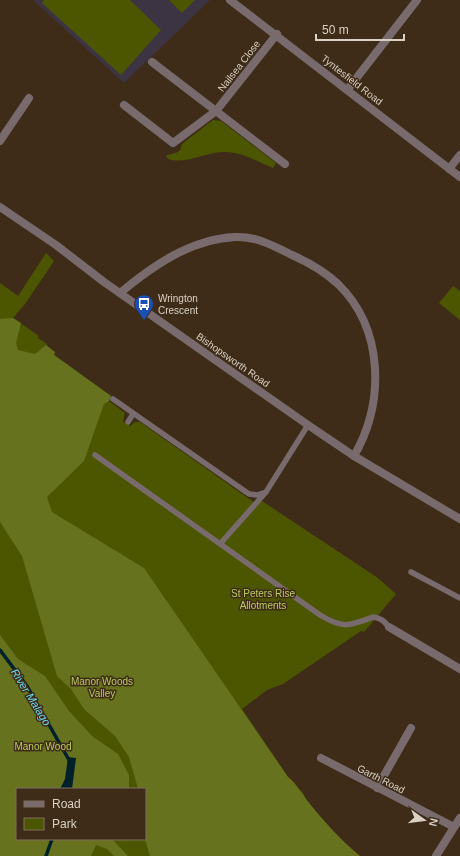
<svg xmlns="http://www.w3.org/2000/svg" width="460" height="856" viewBox="0 0 460 856" font-family="Helvetica,sans-serif">
<rect width="100%" height="100%" fill="#3e2c19"/>
<path fill="#3d3443" d="M33,0H210L124,83Z"/>
<path fill="#4c5600" fill-rule="evenodd" d="M44,0H130L161,30L121,75L42,3Z
M169,0H195L182,13Z
M213,120L221,121L276,163L273,168C258,162 242,152 226,152C206,151 188,165 168,159L166,156C174,152 180,155 182,144Z
M46,253L54,261L25,304L13,318L39,336L38,338L47,344L46,346L55,352L54,355L111,396L109,401L125,413L123,422L130,426L135,422H140L255,503L262,501L378,578L396,594L364,632L361,631L283,684L267,690L242,709L288,777L303,793L308,803L344,843L360,856H0V283L18,296ZM17,789H145V839H17Z
M453,286L460,291V320L439,303Z"/>
<path fill="#66721d" d="M13,318L21,323L16,343L18,350L35,354L46,345L55,352L54,355L111,396L109,401L104,404L84,461L47,497L52,512L144,568L288,777C298,785 302,795 310,804C325,823 342,841 360,856H150L145,839V789H138L129,757L115,736L84,709L71,689L57,676L22,556L0,522V319Z
M0,635L18,659L45,676L69,711L92,736L118,754L129,775V789H17V839H112L128,856H114L107,849L96,845L91,856H0Z"/>
<path fill="#002129" d="M68,757L76,758L72,789H60L65,779Z"/>
<g fill="none" stroke-linecap="round" stroke-linejoin="round">
<path stroke="#002129" stroke-width="3.5" d="M0,650L27,686L69,760
M46,856L52,839"/>
<path stroke="#796b6d" stroke-width="5.5" d="M113,399L249,494L257,495L266,492
M128,422L133,414
M95,455L320,615C343,629 349,626 373,617C381,618 384,621 389,627
M220,544L266,492L308,425
M411,572L460,598"/>
<path stroke="#796b6d" stroke-width="8" d="M230,0L460,177
M152,62L285,164
M348,89L417,0
M124,105L173,143L216,111L277,34
M0,141L29,98
M449,169L460,155
M120,293C152,266 191,239 235,237C256,236 274,246 292,255C308,262 325,272 338,284C384,329 385,402 354,456
M389,627L460,669
M321,758L454,827
M377,788L411,728
M436,856L460,818"/>
<path stroke="#796b6d" stroke-width="8" d="M0,207L56,245L104,282L308,425L354,456L460,519"/>
</g>
<defs>
<g id="bus-pin" transform="scale(1)"><path d="M0 17L-7.5 6A9.5 9.5 0 1 1 7.5 6Z" fill="#1a4fb4" stroke="#3e2c19"/><path d="M-5-6H5V4H4V6H2V4H-2V6H-4V4H-5ZM-3.5-4V0h7V-4ZM-3.5 1.2v1.5H-2V1.2ZM2 1.2v1.5H3.5V1.2Z" fill="#fff"/></g>
</defs>
<g fill-rule="evenodd">
<use href="#bus-pin" x="144" y="304"/>
</g>
<g text-anchor="middle" dominant-baseline="central" stroke-width="3" stroke-linejoin="round" paint-order="stroke">
<g font-size="10" fill="#dbd0c4" stroke="#3e2c19">
<text transform="translate(239 66) rotate(-52)">Nailsea Close</text>
<text transform="translate(352 80) rotate(38)">Tyntesfield Road</text>
<text transform="translate(233 360) rotate(35)">Bishopsworth Road</text>
<text transform="translate(381 779) rotate(27)">Garth Road</text>
</g>
<g font-size="10" fill="#dbd0c4" stroke="#3e2c19" text-anchor="start">
<text x="158" y="298">Wrington<tspan x="158" dy="12">Crescent</tspan></text>
</g>
<g font-size="10" fill="#bacc5d" stroke="#3e2c19">
<text x="263" y="593">St Peters Rise<tspan x="263" dy="12">Allotments</tspan></text>
<text x="102" y="681">Manor Woods<tspan x="102" dy="12">Valley</tspan></text>
<text x="43" y="746">Manor Wood</text>
</g>
<g font-size="11" font-style="italic" fill="#69ddf7" stroke="#3e2c19">
<text transform="translate(31 697) rotate(58)">River Malago</text>
</g>
</g>
<rect x="16" y="788" width="130" height="52" fill="#3e2c19" stroke="#7d6e5d"/>
<rect x="24" y="801" width="20" height="6" fill="#796b6d" stroke="#7d6e5d"/>
<text x="52" y="808" font-size="12" fill="#dbd0c4">Road</text>
<rect x="24" y="818" width="20" height="12" fill="#4c5600" stroke="#7d6e5d"/>
<text x="52" y="828" font-size="12" fill="#dbd0c4">Park</text>
<g transform="translate(424 820) rotate(104)" stroke="#3e2c19" stroke-width="3" paint-order="stroke">
<path d="M0-3L7 15L0 10L-7 15Z" fill="#dbd0c4"/>
<text y="-6" font-size="11" font-weight="bold" text-anchor="middle" fill="#dbd0c4">N</text>
</g>
<path d="M316 34v6h88v-6" fill="none" stroke="#dbd0c4" stroke-width="2"/>
<text x="322" y="34" font-size="12" fill="#dbd0c4" stroke="#3e2c19" stroke-width="3" paint-order="stroke">50 m</text>
</svg>
